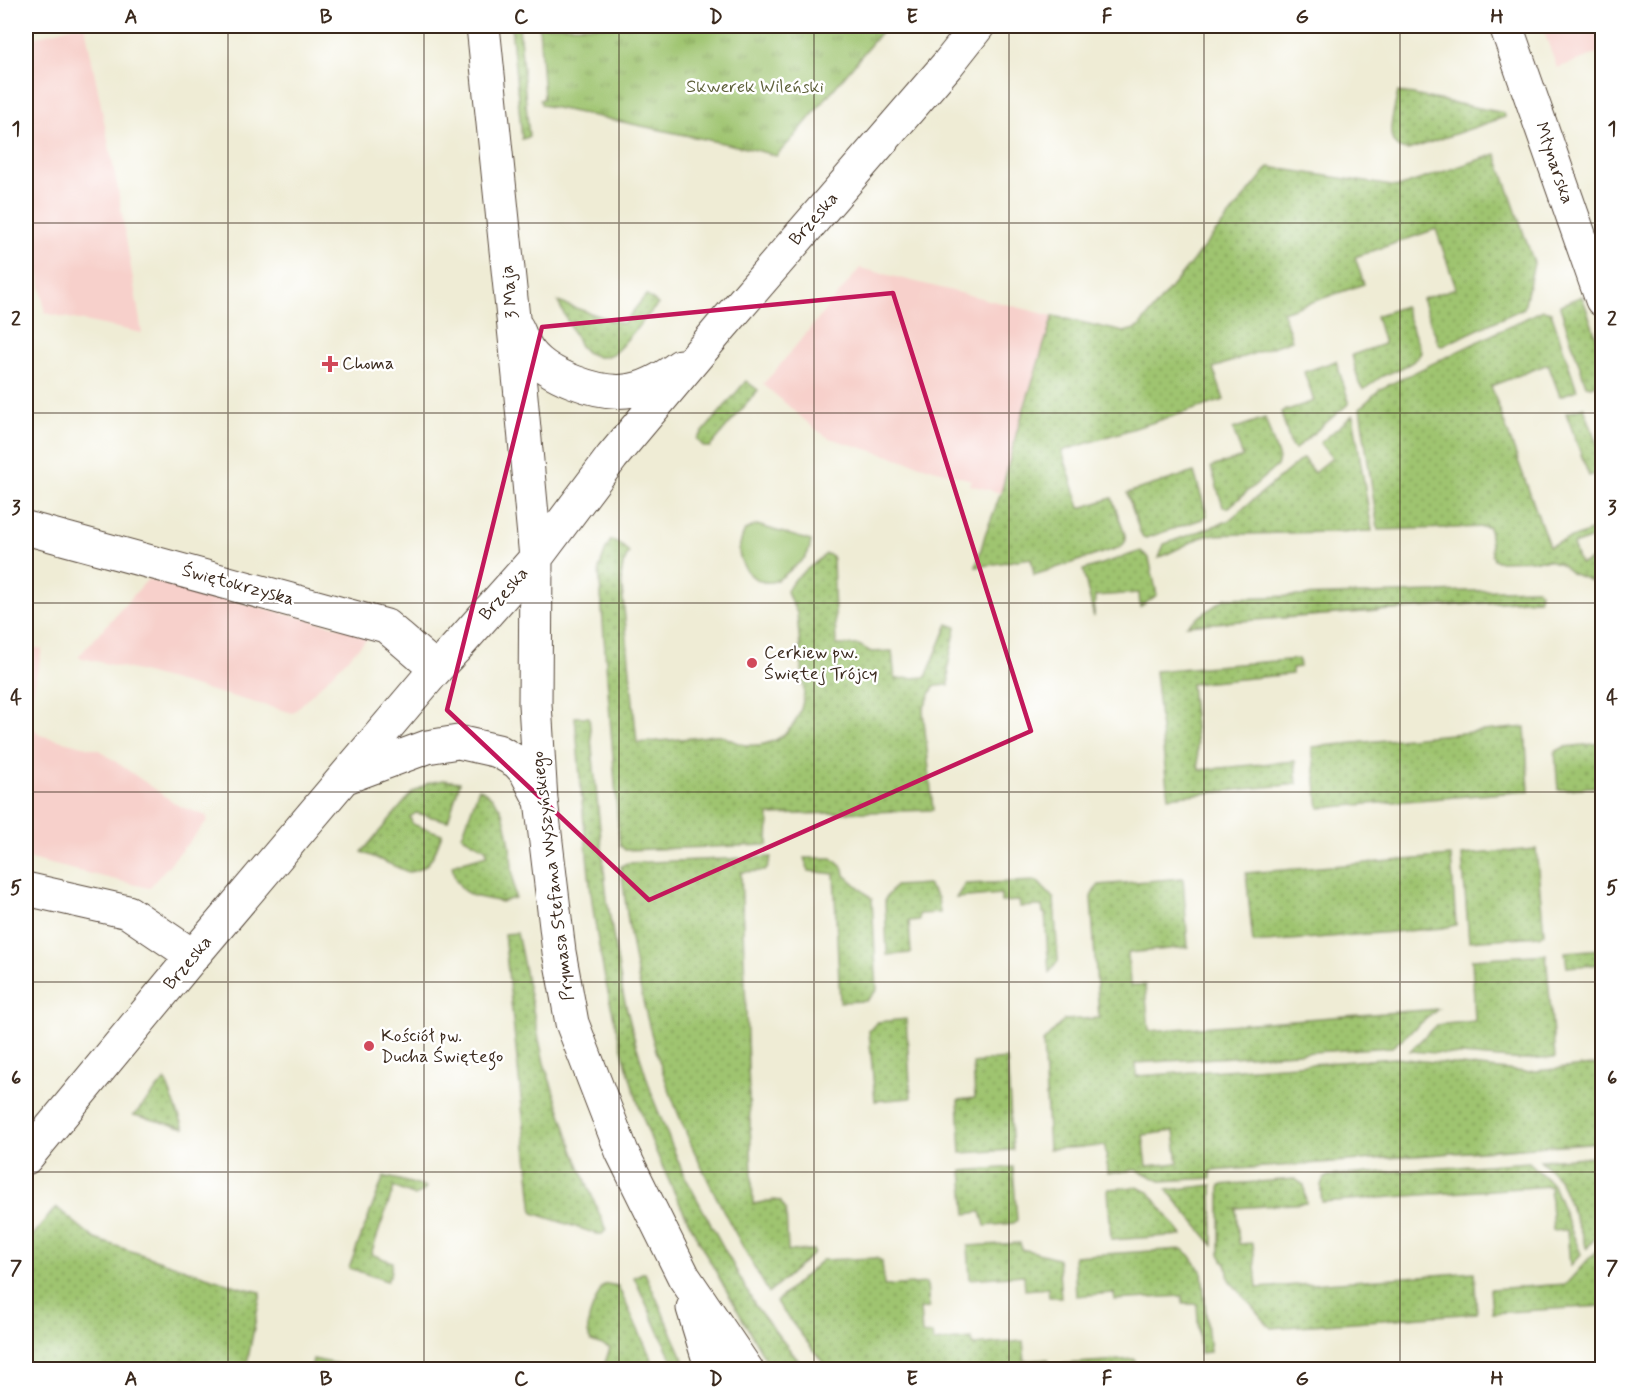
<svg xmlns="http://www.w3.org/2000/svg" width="1628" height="1395" viewBox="0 0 1628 1395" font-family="Mynerve,sans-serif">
<defs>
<pattern id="grass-dots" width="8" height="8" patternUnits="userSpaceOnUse" patternTransform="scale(1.5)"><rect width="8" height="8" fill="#9fc46f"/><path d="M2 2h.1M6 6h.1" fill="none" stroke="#839f5b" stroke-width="1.8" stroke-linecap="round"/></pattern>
<pattern id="park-tufts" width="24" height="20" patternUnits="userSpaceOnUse" patternTransform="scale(1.5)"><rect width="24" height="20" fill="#9fc46f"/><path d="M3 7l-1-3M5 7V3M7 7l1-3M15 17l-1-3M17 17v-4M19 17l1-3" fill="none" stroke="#839f5b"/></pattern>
</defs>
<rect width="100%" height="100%" fill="#fff"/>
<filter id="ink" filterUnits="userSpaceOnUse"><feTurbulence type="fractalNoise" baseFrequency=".0167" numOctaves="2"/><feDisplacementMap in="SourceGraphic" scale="12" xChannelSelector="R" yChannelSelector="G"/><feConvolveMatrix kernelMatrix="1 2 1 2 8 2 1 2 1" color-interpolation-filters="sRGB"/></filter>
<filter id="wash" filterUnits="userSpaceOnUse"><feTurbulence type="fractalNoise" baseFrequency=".008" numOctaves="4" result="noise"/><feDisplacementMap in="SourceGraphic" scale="24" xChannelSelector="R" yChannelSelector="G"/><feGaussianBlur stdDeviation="1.35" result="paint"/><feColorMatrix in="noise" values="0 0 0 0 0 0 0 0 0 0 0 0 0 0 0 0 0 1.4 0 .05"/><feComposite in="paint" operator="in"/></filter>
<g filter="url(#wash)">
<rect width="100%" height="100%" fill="#efecd5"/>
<path fill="#f7d0cb" d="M74,26H85L117,185L142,333L45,313L26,191V40Z
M1542,26H1602V52L1557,68Z
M860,268L1053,316L1017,431L1001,493L970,485L971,480L829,438L815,429L763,384L775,371Z
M148,579L371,635L293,713L134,670L78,657Z
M26,646L42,649L27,719L39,735L99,750L179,806L207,816V821L149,888L26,858Z"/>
<path fill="url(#grass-dots)" stroke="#6d7746" stroke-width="1.5" fill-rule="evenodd" d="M511,26H519L529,137L522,139Z
M1398,92L1504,113L1505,117L1408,150C1379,149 1395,109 1398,92Z
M1496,154L1534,263L1524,308L1442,346L1439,345L1422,299L1456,288L1436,229L1355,257L1364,284L1283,312L1292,340L1213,368L1224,400L1062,451L1080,508L1112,498L1125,535V542L1121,547L1034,575L1031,558L976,567L985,535L1001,493L1017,431L1053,316L1124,332L1138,328L1269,167L1398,187Z
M646,295L658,304L615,353L604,357H598L586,352L580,346L558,302L623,324Z
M1582,296L1602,354V381L1591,386L1586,385L1560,307V305Z
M1404,306L1421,352C1417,364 1393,371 1381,377C1375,381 1370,385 1365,389H1363L1359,384L1352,355L1384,344L1376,316Z
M1543,310L1551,312L1577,390L1560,396L1548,364L1491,386L1549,546L1602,527V535L1573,545L1580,564L1602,556V584L1594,582L1571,573L1561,564L1548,560L1497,561L1494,559L1492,555L1489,527L1378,530L1360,408L1380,389Z
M1336,361L1349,402L1347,405L1295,449L1291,446L1281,412L1314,401L1304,372Z
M746,381L758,390L710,447H704L697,439Z
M1584,407L1602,458V472L1589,476L1566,413Z
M1353,415L1372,531L1206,535L1159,558L1164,544L1228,521L1303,458L1314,473L1332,458L1320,443Z
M1265,418L1279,459L1277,466L1229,507L1227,508L1223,507L1211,467L1243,457L1233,429Z
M1194,472L1207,515L1202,519L1146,538L1143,537L1140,532L1127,493Z
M611,540L617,542L629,552L623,565L621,577L637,743C659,741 680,739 702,737C707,736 715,734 720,735C728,737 735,744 746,745C780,748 801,725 804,693L797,613L788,595L787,590L796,578L826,554L831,555L833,559L836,645H859L871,652L892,651L895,679L926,677L948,624L956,627L948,666L949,685L934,686L923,710L933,810L769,815L768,845L625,850L620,845L619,838L599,569L606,549Z
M1141,551L1149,558L1157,595L1140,607L1139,593L1095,596L1094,617L1083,570Z
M1536,589H1538L1540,592L1539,599L1187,625L1226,598Z
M1299,659L1300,667L1292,668V674L1191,684L1199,770L1295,761L1297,784L1168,797L1155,671Z
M575,717H589L607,899L623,994L635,1041L654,1101L683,1173L756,1307L805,1369H771C725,1287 673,1204 642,1115C620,1050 604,984 594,916C585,851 581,784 575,717Z
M1525,727L1529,791L1319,808L1312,747Z
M1602,743V786L1558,790L1555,752L1564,747Z
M443,780L460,782L448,821L416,813L410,817L412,823L415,825L442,834C434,854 432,869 408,872L362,852L412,793L428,783Z
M479,788C487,793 495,799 500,808C511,828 512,873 515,898L501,902L473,896L464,891L455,879L452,865L487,855L486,849L462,836Z
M1536,849L1544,933L1540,936L1469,941L1462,855Z
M1451,856L1456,925L1443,928L1253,943L1246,873Z
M771,857L767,869L764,871L741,872L753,1204L774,1200L780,1201L786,1210L788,1251L813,1250L814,1253L769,1293C730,1225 693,1158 667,1084C642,1015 629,939 621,866L627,863Z
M804,858H832L844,869L845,875L872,899L877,990L866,1001L840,1002L834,874L809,871Z
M1183,878L1188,947L1128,953L1130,985H1145L1149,1031L1438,1009L1392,1047L1136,1063V1076L1396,1058L1526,1072L1602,1064V1142L1211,1171V1178L1161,1181L1137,1170L1108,1173L1105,1146L1049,1149L1043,1042L1064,1020L1099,1018L1091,897L1094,891L1099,885ZM1174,1131L1178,1163L1147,1166L1143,1135Z
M1037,881L1054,899L1058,961L1049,973L1045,913H1043L1042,906L1020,907L1019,901L1001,902V894L956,898L965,884Z
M927,884L938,898L940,913L919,914V920L909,921L911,953L887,955L885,899L895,886Z
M517,933L544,1063L574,1152L606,1230L602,1234H597L533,1213L504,934Z
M1602,949V964L1567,967L1565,952Z
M1546,954L1555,1058L1524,1060L1410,1051L1436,1025L1475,1021L1472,959Z
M906,1019L911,1098L875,1101L869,1031L877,1022Z
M1007,1059L1013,1150L961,1153L958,1100L975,1098L973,1063L981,1062L982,1061Z
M165,1080L184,1128H185L134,1115Z
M1602,1156V1230L1587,1248L1559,1179L1540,1160Z
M1529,1162L1553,1185L1581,1254L1570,1266L1567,1230L1553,1231L1550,1186L1322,1202C1321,1193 1318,1181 1328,1176Z
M1013,1167L1017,1220L1014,1223L985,1226L981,1212L966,1214L962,1171Z
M384,1176L426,1187L423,1192L415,1196L394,1187L371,1254L392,1262L390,1276L387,1281L349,1268Z
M1295,1179L1304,1185L1306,1203L1236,1208L1239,1244L1253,1243L1257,1288L1474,1272L1477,1313L1271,1328L1229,1280L1227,1267L1220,1254V1185Z
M1212,1185L1213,1245L1167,1190Z
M1137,1187L1149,1192L1182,1235L1111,1240L1108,1189Z
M56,1207L95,1239L239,1287L261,1292L246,1369H26V1244Z
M1020,1243L1022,1249L1058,1258L1061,1297H1049L1048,1288L1025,1290L1024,1275L970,1279L968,1246Z
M1602,1244V1306L1492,1313L1490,1289L1566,1284Z
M1182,1249L1190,1255L1202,1272L1210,1352L1200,1353L1197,1304H1183L1182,1296L1115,1300L1114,1293L1076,1296L1074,1256Z
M876,1258L882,1261L884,1286L927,1283L929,1308L920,1309L922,1334H932L933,1342L972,1339L973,1345L1023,1341L1025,1361L1048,1359V1365L1135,1359L1136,1369H828L776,1302L822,1260Z
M642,1273H645L688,1369H676L634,1277Z
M607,1284L618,1286L656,1369H603L610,1348L591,1341C581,1325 596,1302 602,1286Z
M313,1359L347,1366L349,1369H311Z"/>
<path fill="url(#park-tufts)" stroke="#6d7746" stroke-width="1.5" d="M539,26H886L793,138L776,156L756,150L542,105L540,100L544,98Z"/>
<path fill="#9fc46f" stroke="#6d7746" stroke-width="1.5" d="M757,525L811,541C809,556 805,558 794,567C788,572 782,578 775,581C757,587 741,569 739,552C739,544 742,537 745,530Z"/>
</g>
<g filter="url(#ink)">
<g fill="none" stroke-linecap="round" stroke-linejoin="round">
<g stroke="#564739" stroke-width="35">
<path id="street" d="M1506,26L1602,300
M26,528L386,626L436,669
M26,889L128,912L193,956"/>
</g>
<g stroke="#564739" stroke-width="35">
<path id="secondary" d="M483,26L520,386L536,558L535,704L541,800L559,952L572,1023L622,1152L684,1277L747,1370
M517,328C521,336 524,346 530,353C548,376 597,394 626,391C646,389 664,378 680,366
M346,777L427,747L458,742L498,751L517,762L526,772L540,799
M26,1158L193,956L436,669L454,650L536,558L612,457L722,326L948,64L978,26
M693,1308L712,1370"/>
</g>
<use href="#street" stroke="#fff" stroke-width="33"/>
<use href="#secondary" stroke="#fff" stroke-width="33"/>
</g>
</g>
<path fill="none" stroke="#c2185b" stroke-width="4.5" stroke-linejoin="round" d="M893,293L1031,731L649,900L447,710L542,327Z"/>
<path fill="none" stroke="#3b2a1e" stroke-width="1.5" stroke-opacity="0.55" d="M228,26V1370M424,26V1370M619,26V1370M814,26V1370M1009,26V1370M1204,26V1370M1400,26V1370M26,223H1602M26,413H1602M26,603H1602M26,792H1602M26,982H1602M26,1172H1602"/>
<g fill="#d1495b" stroke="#fff" stroke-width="2">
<path d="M327 355h6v6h6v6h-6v6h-6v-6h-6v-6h6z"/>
<circle cx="752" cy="663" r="6"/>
<circle cx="369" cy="1046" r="6"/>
</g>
<g text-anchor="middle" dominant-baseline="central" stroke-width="5" stroke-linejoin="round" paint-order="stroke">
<g font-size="18" fill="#5e603a" stroke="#fff">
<text x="755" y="87">Skwerek Wileński</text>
</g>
<g font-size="18" fill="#3b2a1e" stroke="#fff">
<text transform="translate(1554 163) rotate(71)">Młynarska</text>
<text transform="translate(814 219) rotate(-49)">Brzeska</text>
<text transform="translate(510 292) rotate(-96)">3 Maja</text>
<text transform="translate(238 585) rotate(15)">Świętokrzyska</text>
<text transform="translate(504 594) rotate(-49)">Brzeska</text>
<text transform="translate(553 876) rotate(-97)">Prymasa Stefana Wyszyńskiego</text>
<text transform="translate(188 963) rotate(-50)">Brzeska</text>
</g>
<g font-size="18" fill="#3b2a1e" stroke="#fff" text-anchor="start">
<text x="342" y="364">Choma</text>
<text x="764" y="653">Cerkiew pw.<tspan x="764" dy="21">Świętej Trójcy</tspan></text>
<text x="381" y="1036">Kościół pw.<tspan x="381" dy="21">Ducha Świętego</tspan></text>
</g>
</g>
<rect width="1628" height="1395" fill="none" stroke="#fff" stroke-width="66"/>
<rect x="33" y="33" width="1562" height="1329" fill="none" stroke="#3b2a1e" stroke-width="2"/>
<g font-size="20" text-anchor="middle" font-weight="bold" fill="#3b2a1e">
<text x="131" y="23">A</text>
<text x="326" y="23">B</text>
<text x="521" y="23">C</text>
<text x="716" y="23">D</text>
<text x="912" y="23">E</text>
<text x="1107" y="23">F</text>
<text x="1302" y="23">G</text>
<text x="1497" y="23">H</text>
<text x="16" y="135">1</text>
<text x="1612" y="135">1</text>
<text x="16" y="325">2</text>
<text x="1612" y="325">2</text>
<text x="16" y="514">3</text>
<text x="1612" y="514">3</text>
<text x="16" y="704">4</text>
<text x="1612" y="704">4</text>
<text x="16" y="894">5</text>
<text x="1612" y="894">5</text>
<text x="16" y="1084">6</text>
<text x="1612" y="1084">6</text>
<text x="16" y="1274">7</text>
<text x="1612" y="1274">7</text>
<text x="131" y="1385">A</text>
<text x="326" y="1385">B</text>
<text x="521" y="1385">C</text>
<text x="716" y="1385">D</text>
<text x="912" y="1385">E</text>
<text x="1107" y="1385">F</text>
<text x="1302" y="1385">G</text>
<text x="1497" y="1385">H</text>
</g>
</svg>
